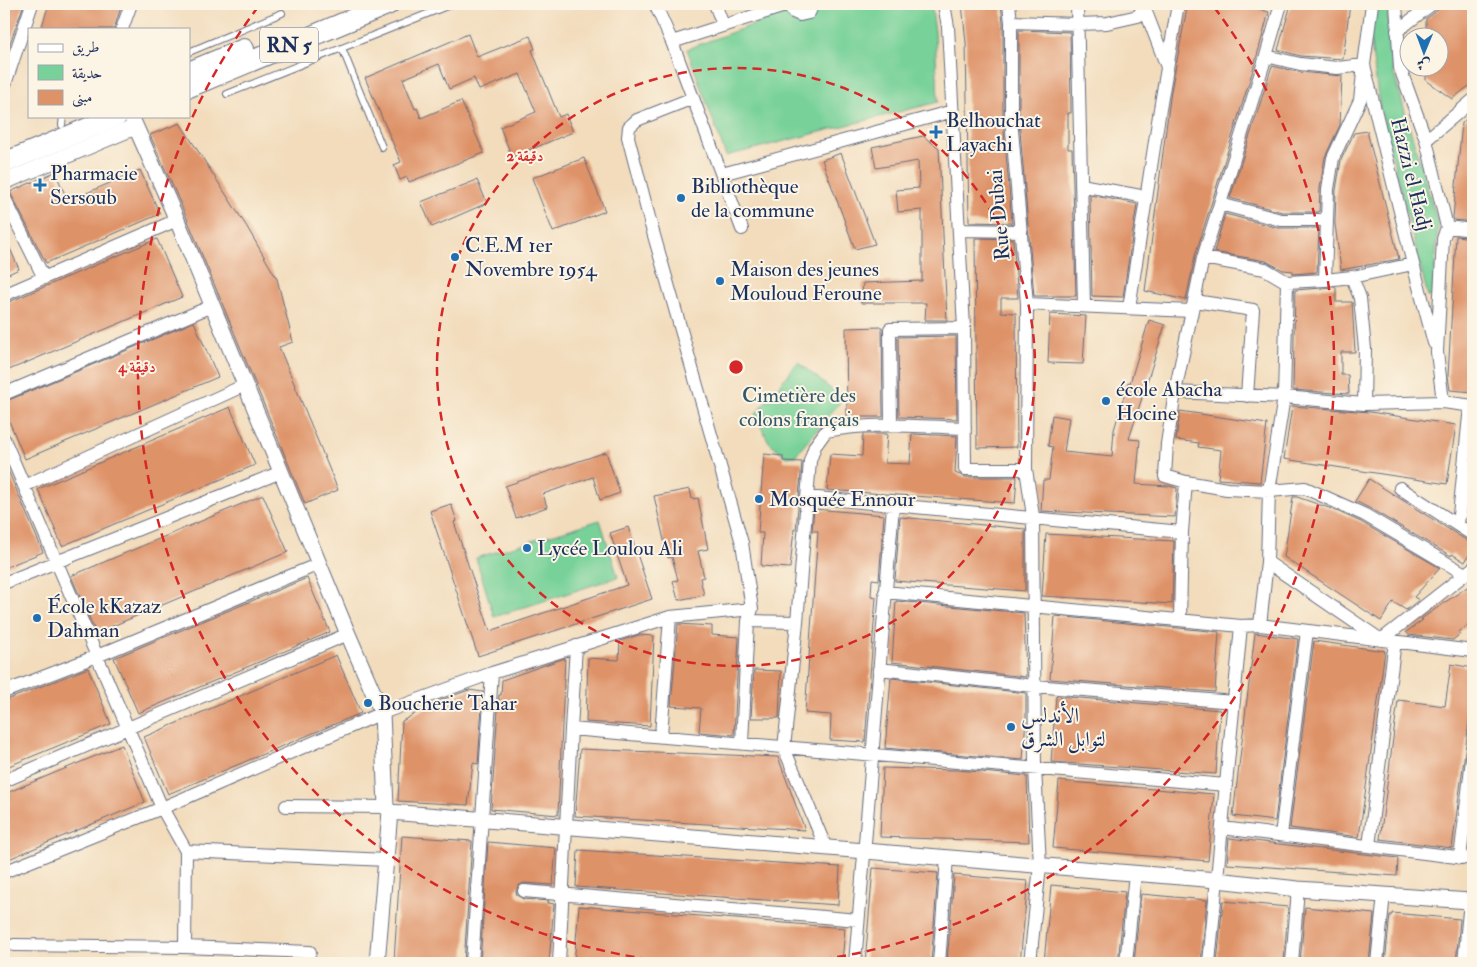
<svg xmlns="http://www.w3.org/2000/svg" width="1477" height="967" viewBox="0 0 1477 967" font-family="'IM FELL Double Pica',Amiri,serif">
<rect width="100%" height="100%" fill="#fcf5e5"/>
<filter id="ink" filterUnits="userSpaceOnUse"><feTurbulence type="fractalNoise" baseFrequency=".02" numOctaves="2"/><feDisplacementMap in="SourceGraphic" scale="10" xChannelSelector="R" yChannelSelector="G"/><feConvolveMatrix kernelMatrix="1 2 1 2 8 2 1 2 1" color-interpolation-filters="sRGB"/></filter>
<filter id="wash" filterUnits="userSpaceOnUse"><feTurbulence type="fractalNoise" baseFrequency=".0096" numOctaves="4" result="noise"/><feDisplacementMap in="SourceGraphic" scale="20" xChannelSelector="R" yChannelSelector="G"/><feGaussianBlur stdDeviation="1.12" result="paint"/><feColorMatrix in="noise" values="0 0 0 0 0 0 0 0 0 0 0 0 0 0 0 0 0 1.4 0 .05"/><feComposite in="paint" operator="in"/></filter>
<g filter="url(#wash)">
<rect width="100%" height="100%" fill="#f2dcbc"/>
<path fill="#77d198" stroke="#49807b" d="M819,4H931L935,31L938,102L726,156L687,49L779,15Z
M1371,4H1388V37L1393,71L1438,224L1433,296L1428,297L1379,104L1370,36Z
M798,362L843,399L795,456L787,457L769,442L755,415Z
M600,520L618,577L494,617L476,558Z"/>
<g id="blocks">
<path fill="#de9268" d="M4,4H24L5,57H4Z
M49,4H122L114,29H41Z
M962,4H1001L1003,22V119L1012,223L969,222L966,43Z
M1190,4H1247L1246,6L1269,12L1255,63L1195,256L1186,300L1145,291L1171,91L1187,8Z
M1291,4H1350L1343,59L1301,56L1278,50Z
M1446,4H1473V83L1452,99L1426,80V68H1440V38H1426V19Z
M1019,30L1070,32L1071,113H1068V149H1072L1076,296H1034L1019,118Z
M468,34L477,57L530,36L535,49L532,50L559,117L566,114L573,132L512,157L500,127L536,112L520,74L479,90L474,78L449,89L439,64L403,79L415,109L417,108L421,118L461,101L484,153L409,182L407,177L400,180L394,165L401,162L365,78Z
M1272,66L1299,72L1342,76L1340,125L1325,157L1320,188L1319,212H1282L1230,198Z
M1473,113V222L1454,220L1453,217L1462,123Z
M180,123L247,227L277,279L293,342L279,347L338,490L305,504L186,216L150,135Z
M1367,131L1399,259L1341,270L1335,224L1336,190L1341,160L1354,133Z
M923,136L939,148L947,320H925L926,303H861L863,283L922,281V210L898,212L896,190L919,188L918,161L876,168L872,147Z
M841,153L875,244L855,249L822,160Z
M584,158L605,211L553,232L532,178Z
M140,170L160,214L46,263L10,192L55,172L68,201Z
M477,180L487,203L432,227L421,202Z
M1090,195L1137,204L1123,297L1092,296Z
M1225,214L1279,228H1319L1317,272L1293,274V271L1283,270L1266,261L1214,252Z
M4,235L19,269L4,276Z
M1456,236L1473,238V392L1450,390L1448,376Z
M975,238L1013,239L1018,298H1001V312L1016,313L1017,447L977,448Z
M157,239L182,297L4,372V304Z
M1336,287V302H1352L1355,352H1341V375H1348L1349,394L1293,390L1295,290Z
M1050,314L1086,316L1083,364L1048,363Z
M1149,320L1165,325L1129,439L1140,440L1136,484L1169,486L1177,488L1175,517L1041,511L1043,480H1049L1053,447L1048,446L1052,415L1069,418L1064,452L1112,457L1114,430L1128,382L1130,383Z
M194,322L218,377L25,459L4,409V402Z
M882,327L883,417H847L846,328Z
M956,336L957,419L899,417L898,337Z
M1292,406L1370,412L1456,425L1447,484L1284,459Z
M230,407L255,465L62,546L38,489Z
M1180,411L1267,424L1260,482L1218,479L1221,450L1198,447L1199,443L1176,440Z
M863,434H887L885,463L910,464L912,434L957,436L955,473L965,477H1017L1015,503L827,490L830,454L862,456Z
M606,452L620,493L600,500L593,477L543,494L547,507L516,518L505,486Z
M764,454L783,456V461L802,462L796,530L794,529L790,568L761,566L763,533H758Z
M4,461L43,552L4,568Z
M1369,479L1469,542L1473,543V548L1465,562L1452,554L1451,556L1369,508L1355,501Z
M690,489L692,499L698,498L708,549L698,551L704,577L700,578L704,595L678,600L673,581L678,580L672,557L668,558L654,496Z
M263,495L288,552L96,633L71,576Z
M1293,497H1297L1332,509L1361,522L1440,568L1414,597L1419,600L1406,610L1393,602L1381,621L1284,557Z
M451,504L457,521L454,522L490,631L627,585L610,533L628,527L652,599L478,656L430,511Z
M814,509L884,515L879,580L872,579L871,596L876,597L865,742L830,740L831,715L805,713L818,531H812Z
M900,517L1025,529V591L895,581Z
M1046,534L1174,541L1172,604L1042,596Z
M307,578L330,632L138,713L114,658Z
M1473,583V621L1459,632L1460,634L1453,640L1409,635L1406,632L1423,620L1421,619Z
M896,601L1024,613L1026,677L892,662Z
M1055,616L1219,632L1215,692L1050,679Z
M678,624L712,626V635L739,637L734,735L699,732L701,708L671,706Z
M1255,633L1298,639L1275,821L1233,816Z
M639,635L654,636L650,726L586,722L588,658L619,660L620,641Z
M1314,641L1385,651L1359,837L1290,828Z
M336,655L361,713L168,794L144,737Z
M565,658L558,815L491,809L499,695H501L502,680Z
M1451,664L1473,668V692L1452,848L1380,839L1398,700L1445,706Z
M88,668L111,724L4,768V701Z
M754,670L781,671L779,718H751Z
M891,678L1026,693V718L1023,760L885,748Z
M469,690L483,692L478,764L473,763L468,805L398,801L402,721L438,701Z
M1056,696L1220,710L1216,774L1051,762Z
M122,745L145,802L4,861V794Z
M580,749L778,757L805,830L575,816Z
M883,768L957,770L1027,776L1029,842L880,837Z
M1059,781L1214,794L1208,861L1053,848Z
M402,836L472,841L464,963L394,961Z
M1229,838L1398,858L1397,876L1227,864Z
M488,842L556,848L553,885L524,883L518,886L516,891L517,895L523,899L549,901L548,903L554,904L549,963H480Z
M578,850L840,867L838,905L576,887Z
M873,868L938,873L931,963H865Z
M954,875L1028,881L1020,963H947Z
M1051,885L1125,892L1118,963H1044Z
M1141,894L1207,900L1201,963H1134Z
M1223,901L1288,907L1284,963H1217Z
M579,906L845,928L842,963H574Z
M1305,907L1374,914L1369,963H1300Z
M1392,913L1460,919L1456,963H1385L1390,915H1392Z"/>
</g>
</g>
<g filter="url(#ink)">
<use href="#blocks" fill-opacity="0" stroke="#666c7f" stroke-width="1"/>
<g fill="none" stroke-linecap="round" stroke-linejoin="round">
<g stroke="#666c7f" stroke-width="8">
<path id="service" d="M342,48L382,147
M189,52L282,13
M227,94L452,4
M62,125L63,116"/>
</g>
<g stroke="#666c7f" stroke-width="14">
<path id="minor" d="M655,4L672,42L742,229
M715,4L723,25
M789,4L793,12L800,15L809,13L813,4
M944,4L948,27L964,328L965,469H1026
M1009,4L1011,22V118L1027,304L1026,469L1033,516L1035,768L1040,865L1030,963
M1077,4L1084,306
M1143,4L1167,67
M1281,4L1266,56L1203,258L1175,392L1167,444L1165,476L1186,482L1227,489L1269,491L1305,488L1365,515L1465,574
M1372,4L1364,65L1413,264L1434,343
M1396,4L1400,68L1426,140L1447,227L1443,239L1437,352L1443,402
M1011,22L1078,24L1107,23L1138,16L1144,7
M122,29L131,4
M1397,31L1432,4
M672,42L788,5
M1266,56L1300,64L1337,68L1364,65L1360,100L1333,158L1328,189L1325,280L1352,277L1360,298L1365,349L1364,404
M4,87L32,4
M693,98L637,120L629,127L628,137L651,225L742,543L752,609L748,621L797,622
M1426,140L1473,100
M722,174L953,111
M1081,185L1146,197
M4,197L44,278
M1220,204L1281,220H1327
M1447,227L1473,230
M959,230L1020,231
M1203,258L1265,269L1287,282L1325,280
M1352,277L1413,264
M4,295L177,220
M1195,301L1253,310L1247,396
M1027,304L1192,311
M1129,308L1160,109L1178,4
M1175,392L1284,397L1364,404L1443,402L1473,406
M4,394L212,306
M891,425L890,329L964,328
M4,439L162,808L186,851L185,947
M24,486L245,385
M1400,488L1473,535
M807,497L1182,532
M1458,525L1470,406
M1267,562L1381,640L1473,568
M4,583L281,472
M885,592L1241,626L1260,625L1473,651
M1180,620L1182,532L1186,482
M1260,625L1267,562L1269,491L1284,397L1287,282
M879,669L1034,686L1234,702
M4,692L97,656L319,564
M571,729L1226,785
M661,735L670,617
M742,743L748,621
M4,781L348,634
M286,806L386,807
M1222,828L1473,859
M1281,835L1307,631
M1369,846L1395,641
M826,848L784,748L797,622L810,461L815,446L826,431C872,422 919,426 965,428
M186,851L387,860
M1460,858L1473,751
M4,872L162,808L382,713L492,673L670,617L752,609
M524,891L858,920
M14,945L185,947L310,952
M472,963L492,673
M559,963L571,729L576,646
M855,963L893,506
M939,963L947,858
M1126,963L1135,873
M1209,963L1241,626
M1292,963L1298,889
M1377,963L1384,894
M1464,963L1470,901H1473"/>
</g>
<g stroke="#666c7f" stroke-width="17">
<path id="tertiary" d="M131,116L177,220L348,634L382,713L386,807L390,812L377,963
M4,182L135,127
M390,812L1217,880L1298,889L1470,901"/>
</g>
<g stroke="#666c7f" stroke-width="22">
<path id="trunk" d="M189,72L244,49
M189,87L389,4
M4,163L117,116"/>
</g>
<use href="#service" stroke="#fff" stroke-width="6"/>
<use href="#minor" stroke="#fff" stroke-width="12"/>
<use href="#tertiary" stroke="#fff" stroke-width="15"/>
<use href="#trunk" stroke="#fff" stroke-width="20"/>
</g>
</g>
<g fill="none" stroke="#d62828" stroke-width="2.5" stroke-dasharray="9 6">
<circle cx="736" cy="367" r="299"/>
<path d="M679 963A599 599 0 0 1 258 7M1214 7A599 599 0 0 1 793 963"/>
</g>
<g fill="#1f6fb2" stroke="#fcf5e5" stroke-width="2">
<path d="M933.5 124.5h5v5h5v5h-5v5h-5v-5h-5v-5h5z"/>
<path d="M37.5 177.5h5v5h5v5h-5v5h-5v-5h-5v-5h5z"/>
<circle cx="681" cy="198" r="5"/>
<circle cx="455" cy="257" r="5"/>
<circle cx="720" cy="281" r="5"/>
<circle cx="1106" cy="401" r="5"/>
<circle cx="759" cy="499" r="5"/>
<circle cx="527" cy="548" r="5"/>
<circle cx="37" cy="618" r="5"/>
<circle cx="368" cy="703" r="5"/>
<circle cx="1011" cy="727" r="5"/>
</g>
<g text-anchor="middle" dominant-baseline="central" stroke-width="4" stroke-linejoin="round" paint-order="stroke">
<rect fill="#fcf5e5" stroke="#5e6a86" stroke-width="1" x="260" y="27.5" width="58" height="35" rx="4"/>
<g font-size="20" font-weight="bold" fill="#1b2f5e">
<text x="289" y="45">RN 5</text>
</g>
<g font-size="21" fill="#1b2f5e" stroke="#fcf5e5" text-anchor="start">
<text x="946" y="120">Belhouchat<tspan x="946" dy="24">Layachi</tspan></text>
<text x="50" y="173">Pharmacie<tspan x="50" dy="24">Sersoub</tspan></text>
<text x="691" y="186">Bibliothèque<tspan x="691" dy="24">de la commune</tspan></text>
<text x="465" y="245">C.E.M 1er<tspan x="465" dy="24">Novembre 1954</tspan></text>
<text x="730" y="269">Maison des jeunes<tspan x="730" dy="24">Mouloud Feroune</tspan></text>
<text x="1116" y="389">école Abacha<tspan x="1116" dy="24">Hocine</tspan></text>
<text x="769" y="499">Mosquée Ennour</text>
<text x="537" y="548">Lycée Loulou Ali</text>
<text x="47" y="606">École kKazaz<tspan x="47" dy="24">Dahman</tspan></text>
<text x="378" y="703">Boucherie Tahar</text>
<text x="1021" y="715">الأندلس<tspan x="1021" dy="24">لتوابل الشرق</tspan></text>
</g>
<g font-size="21" fill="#1b2f5e" stroke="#fcf5e5">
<text transform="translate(1411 174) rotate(76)">Hazzi el Hadj</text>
<text transform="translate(999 215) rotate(-95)">Rue Dubai</text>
</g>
<g font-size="21" fill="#32586c" stroke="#fcf5e5">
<text x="799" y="395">Cimetière des<tspan x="799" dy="24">colons français</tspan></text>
</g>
</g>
<circle cx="736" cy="367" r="8" fill="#d62828" stroke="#fcf5e5" stroke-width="2.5"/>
<g font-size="15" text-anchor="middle" font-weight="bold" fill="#d62828" stroke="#fcf5e5" stroke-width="4" stroke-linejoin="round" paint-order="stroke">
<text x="525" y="161">2 دقيقة</text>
<text x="137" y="372">4 دقيقة</text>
</g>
<rect width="1477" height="967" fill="none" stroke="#fcf5e5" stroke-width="20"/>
<rect x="28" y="28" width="162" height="90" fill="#fcf5e5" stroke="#a2a6af"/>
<rect x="38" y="44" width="25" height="8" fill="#ffffff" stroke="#a2a6af"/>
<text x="72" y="52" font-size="15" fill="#1b2f5e">طريق</text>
<rect x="38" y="65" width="25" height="15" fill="#77d198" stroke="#a2a6af"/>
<text x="72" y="78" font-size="15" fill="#1b2f5e">حديقة</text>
<rect x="38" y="90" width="25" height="15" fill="#de9268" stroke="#a2a6af"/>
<text x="72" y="102" font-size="15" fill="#1b2f5e">مبنى</text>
<g transform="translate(1424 52) rotate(181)"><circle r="24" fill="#fcf5e5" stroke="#a2a6af"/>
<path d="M0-4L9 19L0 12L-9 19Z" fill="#1f6fb2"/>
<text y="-8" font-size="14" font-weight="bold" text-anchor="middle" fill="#1b2f5e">ش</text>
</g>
</svg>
